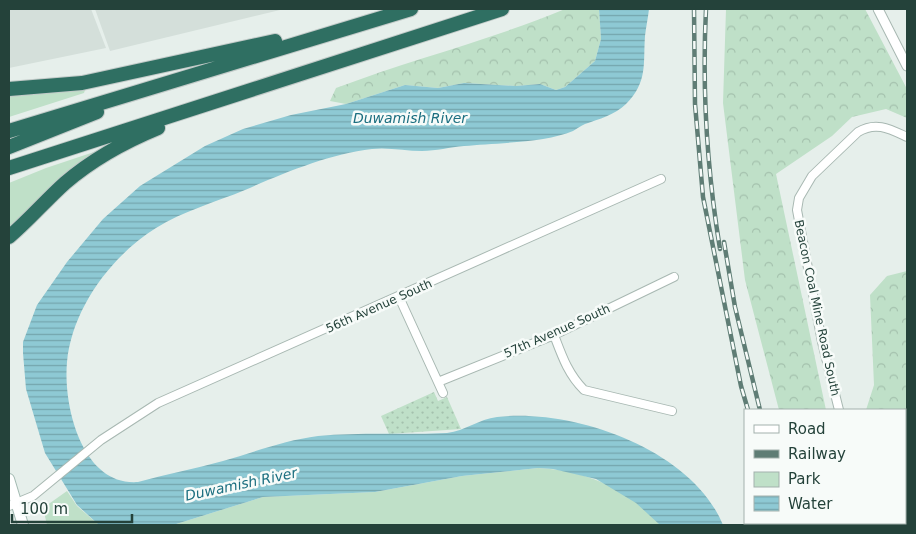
<svg xmlns="http://www.w3.org/2000/svg" width="916" height="534" viewBox="0 0 916 534" font-family="'DejaVu Sans',sans-serif">
<defs>
<pattern id="forest-crowns" width="20" height="18" patternUnits="userSpaceOnUse" patternTransform="scale(1.25)"><rect width="20" height="18" fill="#bfe0c8"/><path d="M2 6a3 3 0 1 1 6 0M12 15a3 3 0 1 1 6 0" fill="none" stroke="#a4c1ad"/></pattern>
<pattern id="park-dots" width="8" height="8" patternUnits="userSpaceOnUse" patternTransform="scale(1.25)"><rect width="8" height="8" fill="#bfe0c8"/><path d="M2 2h.1M6 6h.1" fill="none" stroke="#a4c1ad" stroke-width="1.8" stroke-linecap="round"/></pattern>
<pattern id="water-rules" width="6" height="5" patternUnits="userSpaceOnUse" patternTransform="scale(1.25)"><rect width="6" height="5" fill="#8ec9d4"/><path d="M0 2.5h6" fill="none" stroke="#74a5ad"/></pattern>
</defs>
<rect width="100%" height="100%" fill="#e6efeb"/>
<path fill="#d4dfda" d="M13,9H91L106,48L9,68V10Z
M95,9H279L280,10L110,51Z"/>
<path fill="#bfe0c8" d="M85,90L84,93L9,117V96Z
M100,150L9,229V183L46,168Z
M538,468C583,470 631,489 660,525H173L263,497L375,492L462,476Z
M67,491L77,506L99,525H47L43,508Z"/>
<path fill="url(#forest-crowns)" d="M565,9H599L601,39L595,61L565,87L556,90L540,84L516,86L464,83L438,88L405,85L346,104L330,101L336,88C412,59 491,40 565,9Z
M726,9H865L907,89V118L886,109L852,117L832,136L776,174L826,410H779L745,280L723,103Z
M907,271V525H876L875,523H905V410H866L874,385L870,295L887,276Z"/>
<path fill="url(#park-dots)" d="M434,392L438,401L447,397L461,429L389,434L381,416Z"/>
<path fill="url(#water-rules)" d="M599,9H649C648,18 646,27 645,36C643,64 648,82 626,104C615,115 599,119 585,124C580,126 577,129 573,131C545,143 494,143 464,146C450,147 436,151 422,151C406,151 388,147 372,149C329,154 284,173 245,190C216,202 183,211 156,228C111,256 72,309 67,362C63,406 82,486 138,482C166,474 195,469 223,461C254,452 286,440 318,436C360,432 404,435 447,433C465,431 479,419 497,417C573,408 692,449 723,525H660L636,503L596,479L553,469L538,468L462,476L375,492L263,497L173,525H99L77,505L45,453L26,389L23,353V342L37,305L67,262L103,219L140,186L205,146L243,129L291,115L346,104L405,85L438,88L464,83L516,86L540,84L556,90L565,87L595,61L601,39Z"/>
<g fill="none" stroke-linecap="round" stroke-linejoin="round">
<g stroke="#a8b8b2" stroke-width="10">
<path id="minor" d="M399,297L443,393
M554,335C562,356 568,374 584,390L672,411
M438,382L554,335L674,277
M839,410L822,342L797,210L799,198L812,176L858,132C876,121 890,129 907,137
M9,506L33,496L101,440L158,403L661,179
M867,523V525"/>
</g>
<g stroke="#a8b8b2" stroke-width="11">
<path id="tertiary" d="M878,9L907,66"/>
</g>
<g stroke="#a4bbb3" stroke-width="12">
<path id="secondary" d="M9,479L23,525"/>
</g>
<g stroke="#c2cac8" stroke-width="16">
<path id="motorway" d="M9,89L82,83L275,41
M9,131L411,9
M9,147L97,112
M9,168L502,9
M9,237C29,220 46,200 65,183C93,159 124,142 158,128"/>
</g>
<use href="#minor" stroke="#fff" stroke-width="8"/>
<use href="#tertiary" stroke="#fff" stroke-width="9"/>
<use href="#secondary" stroke="#fff" stroke-width="10"/>
<use href="#motorway" stroke="#2f6f62" stroke-width="14"/>
<g stroke="#5f7d75" stroke-width="4.5">
<path id="rail" d="M694,9L695,104L703,197L741,386L748,410
M706,9C702,89 707,170 720,249
M724,242L735,307L760,410
M785,523L786,525
M797,523L798,525"/>
</g>
<use href="#rail" stroke="#f7fbf9" stroke-width="2.5" stroke-dasharray="8" stroke-linecap="butt"/>
</g>
<g text-anchor="middle" dominant-baseline="central" stroke-width="5" stroke-linejoin="round" paint-order="stroke">
<g font-size="12" fill="#24423a" stroke="#f7fbf9">
<text transform="translate(379 306) rotate(-24)">56th Avenue South</text>
<text transform="translate(817 308) rotate(78)">Beacon Coal Mine Road South</text>
<text transform="translate(557 331) rotate(-24)">57th Avenue South</text>
</g>
<g font-size="14" font-style="italic" fill="#1c6f80" stroke="#f7fbf9">
<text x="410" y="118">Duwamish River</text>
<text transform="translate(241 484) rotate(-12)">Duwamish River</text>
</g>
</g>
<rect width="916" height="534" fill="none" stroke="#24423a" stroke-width="20"/>
<rect x="744" y="409" width="162" height="115" fill="#f7fbf9" stroke="#a3b1ad"/>
<rect x="754" y="425" width="25" height="8" fill="#ffffff" stroke="#a3b1ad"/>
<text x="788" y="434" font-size="15" fill="#24423a">Road</text>
<rect x="754" y="450" width="25" height="8" fill="#5f7d75" stroke="#a3b1ad"/>
<text x="788" y="459" font-size="15" fill="#24423a">Railway</text>
<rect x="754" y="472" width="25" height="15" fill="#bfe0c8" stroke="#a3b1ad"/>
<text x="788" y="484" font-size="15" fill="#24423a">Park</text>
<rect x="754" y="496" width="25" height="15" fill="url(#water-rules)" stroke="#a3b1ad"/>
<text x="788" y="509" font-size="15" fill="#24423a">Water</text>
<path d="M12 514v8h120v-8" fill="none" stroke="#24423a" stroke-width="2.5"/>
<text x="20" y="514" font-size="15" fill="#24423a" stroke="#f7fbf9" stroke-width="4" paint-order="stroke">100 m</text>
</svg>
